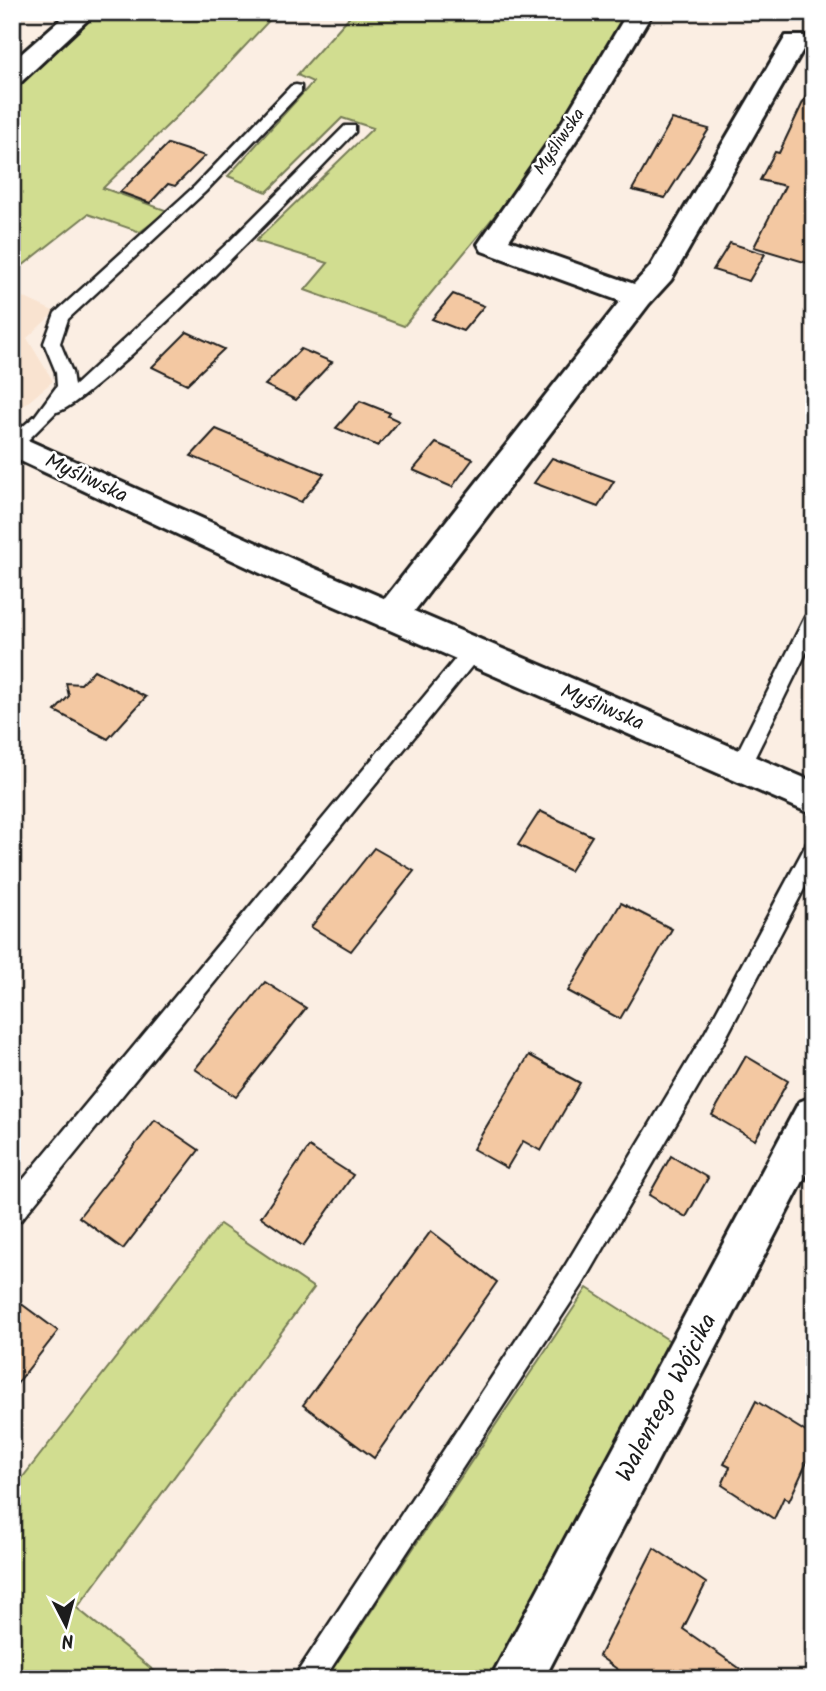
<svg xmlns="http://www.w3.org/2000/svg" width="826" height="1691" viewBox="0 0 826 1691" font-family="Kalam,sans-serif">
<rect width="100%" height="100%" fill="#fbeee3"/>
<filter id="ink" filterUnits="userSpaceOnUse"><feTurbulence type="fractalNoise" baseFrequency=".0143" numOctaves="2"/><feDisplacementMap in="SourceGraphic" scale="14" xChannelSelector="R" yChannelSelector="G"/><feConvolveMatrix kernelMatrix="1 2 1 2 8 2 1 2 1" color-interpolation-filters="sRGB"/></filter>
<g filter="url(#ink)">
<path fill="#f9e3d0" d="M12,292L55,312L27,338L53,381L21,408L12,411Z"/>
<path fill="#d1dd90" stroke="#767c56" stroke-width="2" d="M97,12H277L203,91L103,188L168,211L140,232L88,214L12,274V86Z
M341,12H631L542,158L404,326L305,290L328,263L256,241L373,128L342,118L267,192L228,176L313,82L297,75L351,15Z
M220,1224L314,1288L77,1608L164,1679H12V1491Z
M587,1288L681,1348L494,1679H326Z"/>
<path fill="#f3c8a2" stroke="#1c1c1c" stroke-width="2" d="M814,79V265L754,247L785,186L760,180L775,152L779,153Z
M672,119L709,129L665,198L632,190Z
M168,144L205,156L175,186L168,184L150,203L120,192Z
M730,243L765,254L749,281L713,270Z
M453,294L484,306L463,331L432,319Z
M187,332L224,349L187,384L152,367Z
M301,349L332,362L296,400L265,385Z
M360,401L390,413L388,416L399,421L378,446L336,428Z
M216,429L324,474L301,502L191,456Z
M436,443L473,459L452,487L413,470Z
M552,458L614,481L598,507L534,483Z
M94,670L146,697L108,739L55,711L69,696L66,683L81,684Z
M540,811L592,836L570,871L518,845Z
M374,848L414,871L351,951L311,927Z
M621,903L672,929L620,1019L568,991Z
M265,982L306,1008L236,1097L195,1069Z
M529,1055L580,1083L541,1151L523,1141L507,1168L473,1149Z
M746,1056L788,1081L755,1140L712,1115Z
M155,1120L199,1150L123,1249L79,1217Z
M309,1147L353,1175L303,1246L261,1217Z
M671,1156L708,1178L686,1217L649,1195Z
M431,1231L497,1282L374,1458L303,1405Z
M12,1297L58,1331L12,1390Z
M756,1401L814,1437V1447L789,1501L784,1497L774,1519L722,1485L730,1467L724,1464Z
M654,1548L706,1583L683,1629L755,1679H631L599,1656Z"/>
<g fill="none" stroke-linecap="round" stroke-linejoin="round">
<g stroke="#1c1c1c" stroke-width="5">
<path id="lane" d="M296,85L301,86V92L205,192L68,319L60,343L72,372L74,386L230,241L345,126H355V132C318,171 88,410 56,412L19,449L12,451V436L35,416L57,386L56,372L44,343L55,313L195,186L291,86Z
M814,610V637L750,767L747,773L740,775L733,773L730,767L805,617Z
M473,643L480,646L483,651L480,656L21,1220L12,1224V1193L466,646Z
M814,840V870L722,1045L583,1284L324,1679H293L565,1266L706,1031L807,843Z"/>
</g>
<g stroke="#1c1c1c" stroke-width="6">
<path id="street" d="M69,12H96L21,82L12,84V62Z
M628,12H653L587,124L509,240L634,284L650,267L786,36H804L808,41L671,280L649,304L403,626L391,629L379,626L374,616L379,606L620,301L482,251L478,244L561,124Z
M814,1096V1160L544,1679H490L799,1102Z"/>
</g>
<g stroke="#1c1c1c" stroke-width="6">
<path id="secondary" d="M12,433L297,561L814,782V815L273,579L12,457Z"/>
</g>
<use href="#lane" fill="#fff" fill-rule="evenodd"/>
<use href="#street" fill="#fff" fill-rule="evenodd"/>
<use href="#secondary" fill="#fff" fill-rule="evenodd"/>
</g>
</g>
<g text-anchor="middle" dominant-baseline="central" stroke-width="5" stroke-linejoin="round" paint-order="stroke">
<g font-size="18" fill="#1c1c1c" stroke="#fff">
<text transform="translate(560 142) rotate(-56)">Myśliwska</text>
</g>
<g font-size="21" fill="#1c1c1c" stroke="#fff">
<text transform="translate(86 479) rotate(25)">Myśliwska</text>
<text transform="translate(602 708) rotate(23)">Myśliwska</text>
</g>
<g font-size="24" fill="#1c1c1c" stroke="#fff">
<text transform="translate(667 1398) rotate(-62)">Walentego Wójcika</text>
</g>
</g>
<rect width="826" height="1691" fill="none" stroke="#fff" stroke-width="42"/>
<rect x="21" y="21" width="784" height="1649" fill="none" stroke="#1c1c1c" stroke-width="2.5" filter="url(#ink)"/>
<g transform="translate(66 1625) rotate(174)" stroke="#ffffff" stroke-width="5" paint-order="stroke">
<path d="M0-5L12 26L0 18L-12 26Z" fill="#1c1c1c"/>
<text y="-10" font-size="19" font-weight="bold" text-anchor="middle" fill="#1c1c1c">N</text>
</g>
</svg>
